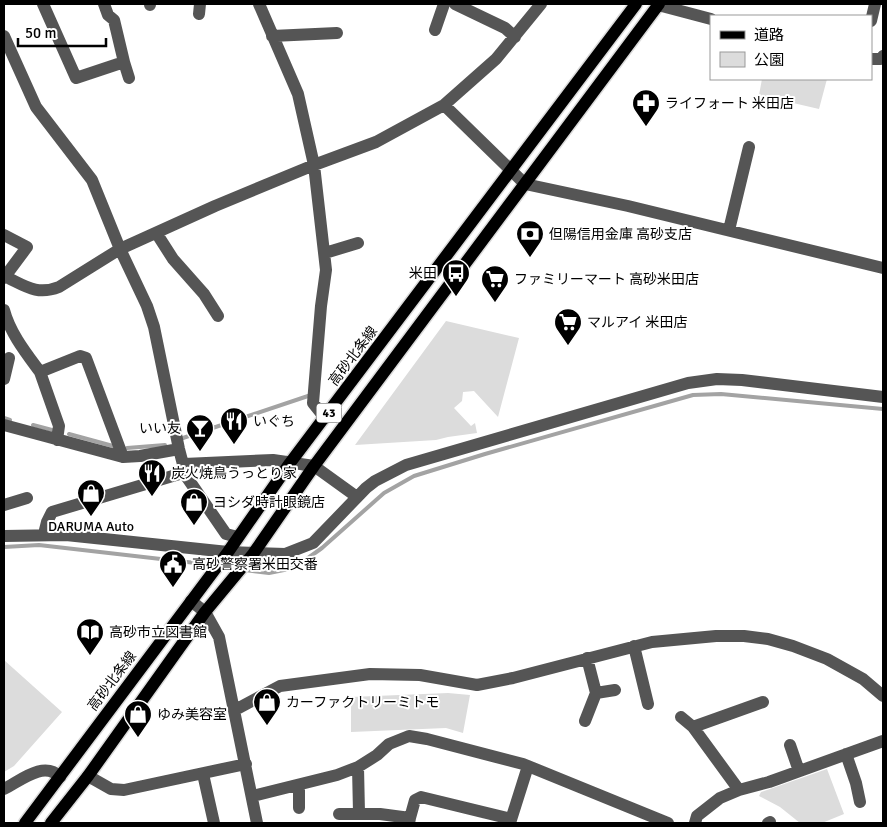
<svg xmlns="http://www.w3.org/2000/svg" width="887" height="827" viewBox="0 0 887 827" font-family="Signika,'Noto Sans JP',sans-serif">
<rect width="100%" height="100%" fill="#fff"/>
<path fill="#dcdcdc" d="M762,79H827L819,109L759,95Z
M446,321L519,338L498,417L474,391L463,392L462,401L454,408L471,426L475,423L477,433L448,437L436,440L355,445Z
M4,660L62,712L14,766L4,772Z
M448,693L470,695L463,733L446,728L351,732V697Z
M827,769L844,814L822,823H800L780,807L759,796L761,792Z"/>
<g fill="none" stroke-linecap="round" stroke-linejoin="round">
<path stroke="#a3a3a3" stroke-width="4" d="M4,418L10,420
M33,425L52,430
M69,434L113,446
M180,439L311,395
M127,448L165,445
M4,547L39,545L213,565
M220,566L238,569
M245,570L269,573L294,568L322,548L384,493L414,476L485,454L693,395L721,394L883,409"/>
<g stroke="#dbdbdb" stroke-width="15">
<path id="major" d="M25,823L228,552L290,463L636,4
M51,823L88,776L205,612L253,554L314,466L659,4"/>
</g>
<path stroke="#555" stroke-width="12" d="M43,4L76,78L124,62L114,20L108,15L104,4
M259,4L298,94L314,165L326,270L321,306L313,403L325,418
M455,4L505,28L515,37
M150,5V4
M658,5L711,19
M199,14L200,4
M871,21L875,4
M435,30L444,4
M4,36L36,107L92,180L120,249L147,306L154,327L179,449L186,476L226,534L238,537
M272,36L337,33
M871,59H881L883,56
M124,62L129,78
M444,105L525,184L628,206L883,268
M729,230L749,147
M157,234L173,259L204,294L218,316
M4,235L27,247L4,278
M325,253L358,243
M4,276C24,285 36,296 59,287L120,249L215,206L314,165L376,142L444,105L496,59L541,4
M4,310C10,333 26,353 40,372
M4,379L9,358
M4,425L123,457L140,456L179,449
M57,440L59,426L40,372L80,356L86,358L123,457
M184,464L273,460L314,466L357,497
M4,505L27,498
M44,534L47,522L52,512L186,472
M4,536L66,535L228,552L285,554L313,543L366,488L375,481L406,465L688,383L717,379L742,380L883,397
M191,601L205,612L219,637L257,823
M634,646L648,704
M596,693L615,690
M235,710L280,686L370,674L420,675L477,685L513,678L652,642L716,636H744L768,639L793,646L827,659L863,679L883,696
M681,717L693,727L739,790
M585,721L596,693L587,658
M693,727L763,702
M790,745L799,771
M846,754L856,783L860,802
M358,767L359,813
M203,774L214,823
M88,776L111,789L124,790L246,764
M299,785V808
M4,789C20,781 44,760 60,777
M253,796L337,775L358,767L377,755L389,744L409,736L427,739L523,764L668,823
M339,814H380L410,818L409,823
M410,818L415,800L421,797L511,819
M510,823L528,766
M695,823L697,816L720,798L739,790L769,782L883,741
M768,823L770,822"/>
<use href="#major" stroke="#000" stroke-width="12"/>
</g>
<defs>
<g id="pharmacy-pin" transform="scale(1.4375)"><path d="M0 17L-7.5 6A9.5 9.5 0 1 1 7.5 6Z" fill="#000" stroke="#fff"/><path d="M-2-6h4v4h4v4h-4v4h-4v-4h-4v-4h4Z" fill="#fff"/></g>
<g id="bank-pin" transform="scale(1.4375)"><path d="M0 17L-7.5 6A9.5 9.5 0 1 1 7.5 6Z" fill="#000" stroke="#fff"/><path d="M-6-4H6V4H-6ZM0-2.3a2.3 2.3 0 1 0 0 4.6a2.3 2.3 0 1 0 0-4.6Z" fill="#fff"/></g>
<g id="bus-pin" transform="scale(1.4375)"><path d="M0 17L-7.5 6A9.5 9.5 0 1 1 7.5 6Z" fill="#000" stroke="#fff"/><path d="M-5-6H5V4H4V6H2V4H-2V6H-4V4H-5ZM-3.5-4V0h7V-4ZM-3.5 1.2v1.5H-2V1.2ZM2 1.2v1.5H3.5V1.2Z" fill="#fff"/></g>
<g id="supermarket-pin" transform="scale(1.4375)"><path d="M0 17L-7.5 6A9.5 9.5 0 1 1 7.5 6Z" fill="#000" stroke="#fff"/><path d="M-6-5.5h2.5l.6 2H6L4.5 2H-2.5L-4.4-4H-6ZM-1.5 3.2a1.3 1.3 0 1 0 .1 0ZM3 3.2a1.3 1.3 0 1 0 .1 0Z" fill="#fff"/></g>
<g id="restaurant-pin" transform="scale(1.4375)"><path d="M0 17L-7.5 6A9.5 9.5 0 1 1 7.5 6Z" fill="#000" stroke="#fff"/><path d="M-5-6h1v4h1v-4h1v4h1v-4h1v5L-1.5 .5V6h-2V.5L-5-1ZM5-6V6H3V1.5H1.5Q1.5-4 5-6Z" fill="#fff"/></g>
<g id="bar-pin" transform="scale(1.4375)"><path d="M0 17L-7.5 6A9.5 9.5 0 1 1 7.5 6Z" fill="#000" stroke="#fff"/><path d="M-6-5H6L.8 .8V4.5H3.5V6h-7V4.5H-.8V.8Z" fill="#fff"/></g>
<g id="shop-pin" transform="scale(1.4375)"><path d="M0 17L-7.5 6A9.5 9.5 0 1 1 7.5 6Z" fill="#000" stroke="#fff"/><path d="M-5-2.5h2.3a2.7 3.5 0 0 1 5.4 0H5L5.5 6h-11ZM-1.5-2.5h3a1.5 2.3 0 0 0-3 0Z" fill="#fff"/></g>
<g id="civic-pin" transform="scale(1.4375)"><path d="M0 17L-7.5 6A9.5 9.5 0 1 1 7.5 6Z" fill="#000" stroke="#fff"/><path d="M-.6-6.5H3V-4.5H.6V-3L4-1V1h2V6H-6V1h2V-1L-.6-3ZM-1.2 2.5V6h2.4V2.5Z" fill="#fff"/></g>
<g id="library-pin" transform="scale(1.4375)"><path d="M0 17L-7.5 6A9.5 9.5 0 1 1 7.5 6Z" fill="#000" stroke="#fff"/><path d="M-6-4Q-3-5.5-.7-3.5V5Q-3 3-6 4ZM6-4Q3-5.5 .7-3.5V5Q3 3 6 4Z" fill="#fff"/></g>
</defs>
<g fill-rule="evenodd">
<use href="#pharmacy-pin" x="646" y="103"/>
<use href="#bank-pin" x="530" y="234"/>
<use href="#bus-pin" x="456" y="273"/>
<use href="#supermarket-pin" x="495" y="279"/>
<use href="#supermarket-pin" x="568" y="322"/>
<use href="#restaurant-pin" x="234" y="421"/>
<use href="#bar-pin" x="200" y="428"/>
<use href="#restaurant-pin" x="152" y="473"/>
<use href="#shop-pin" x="91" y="493"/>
<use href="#shop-pin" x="194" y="502"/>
<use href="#civic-pin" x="173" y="564"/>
<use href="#library-pin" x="90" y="632"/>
<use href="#shop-pin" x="267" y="702"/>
<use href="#shop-pin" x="138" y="714"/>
</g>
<g text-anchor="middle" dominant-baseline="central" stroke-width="4" stroke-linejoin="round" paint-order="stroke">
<rect fill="#fff" stroke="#4c4c4c" stroke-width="1" x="316.5" y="403.5" width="25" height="19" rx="4"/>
<g font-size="12" font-weight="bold" fill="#000">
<text x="329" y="413">43</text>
</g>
<g font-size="14" fill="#000" stroke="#fff" text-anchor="start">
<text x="665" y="103">ライフォート 米田店</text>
<text x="549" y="234">但陽信用金庫 高砂支店</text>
<text x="437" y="273" text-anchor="end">米田</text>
<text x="514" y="279">ファミリーマート 高砂米田店</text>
<text x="587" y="322">マルアイ 米田店</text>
<text x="253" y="421">いぐち</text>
<text x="181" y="428" text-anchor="end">いい友</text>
<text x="171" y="473">炭火焼鳥うっとり家</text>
<text x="213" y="502">ヨシダ時計眼鏡店</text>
<text x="91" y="526" text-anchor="middle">DARUMA Auto</text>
<text x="192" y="564">高砂警察署米田交番</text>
<text x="109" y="632">高砂市立図書館</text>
<text x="286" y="702">カーファクトリーミトモ</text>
<text x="157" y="714">ゆみ美容室</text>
</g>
<g font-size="14" fill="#000" stroke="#fff">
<text transform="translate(353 356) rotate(-53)">高砂北条線</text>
<text transform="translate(112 681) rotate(-53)">高砂北条線</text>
</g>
</g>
<rect width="887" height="827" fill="none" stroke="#000000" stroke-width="10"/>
<rect x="710" y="15" width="162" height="65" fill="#ffffff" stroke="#999999"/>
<rect x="720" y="31" width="25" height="8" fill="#000000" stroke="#999999"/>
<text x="754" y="40" font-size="15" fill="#000000">道路</text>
<rect x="720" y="52" width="25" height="15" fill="#dcdcdc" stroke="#999999"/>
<text x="754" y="65" font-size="15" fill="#000000">公園</text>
<path d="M18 38v8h88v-8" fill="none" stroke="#000000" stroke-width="2.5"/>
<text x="25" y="38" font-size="15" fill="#000000" stroke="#ffffff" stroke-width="4" paint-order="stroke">50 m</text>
</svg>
